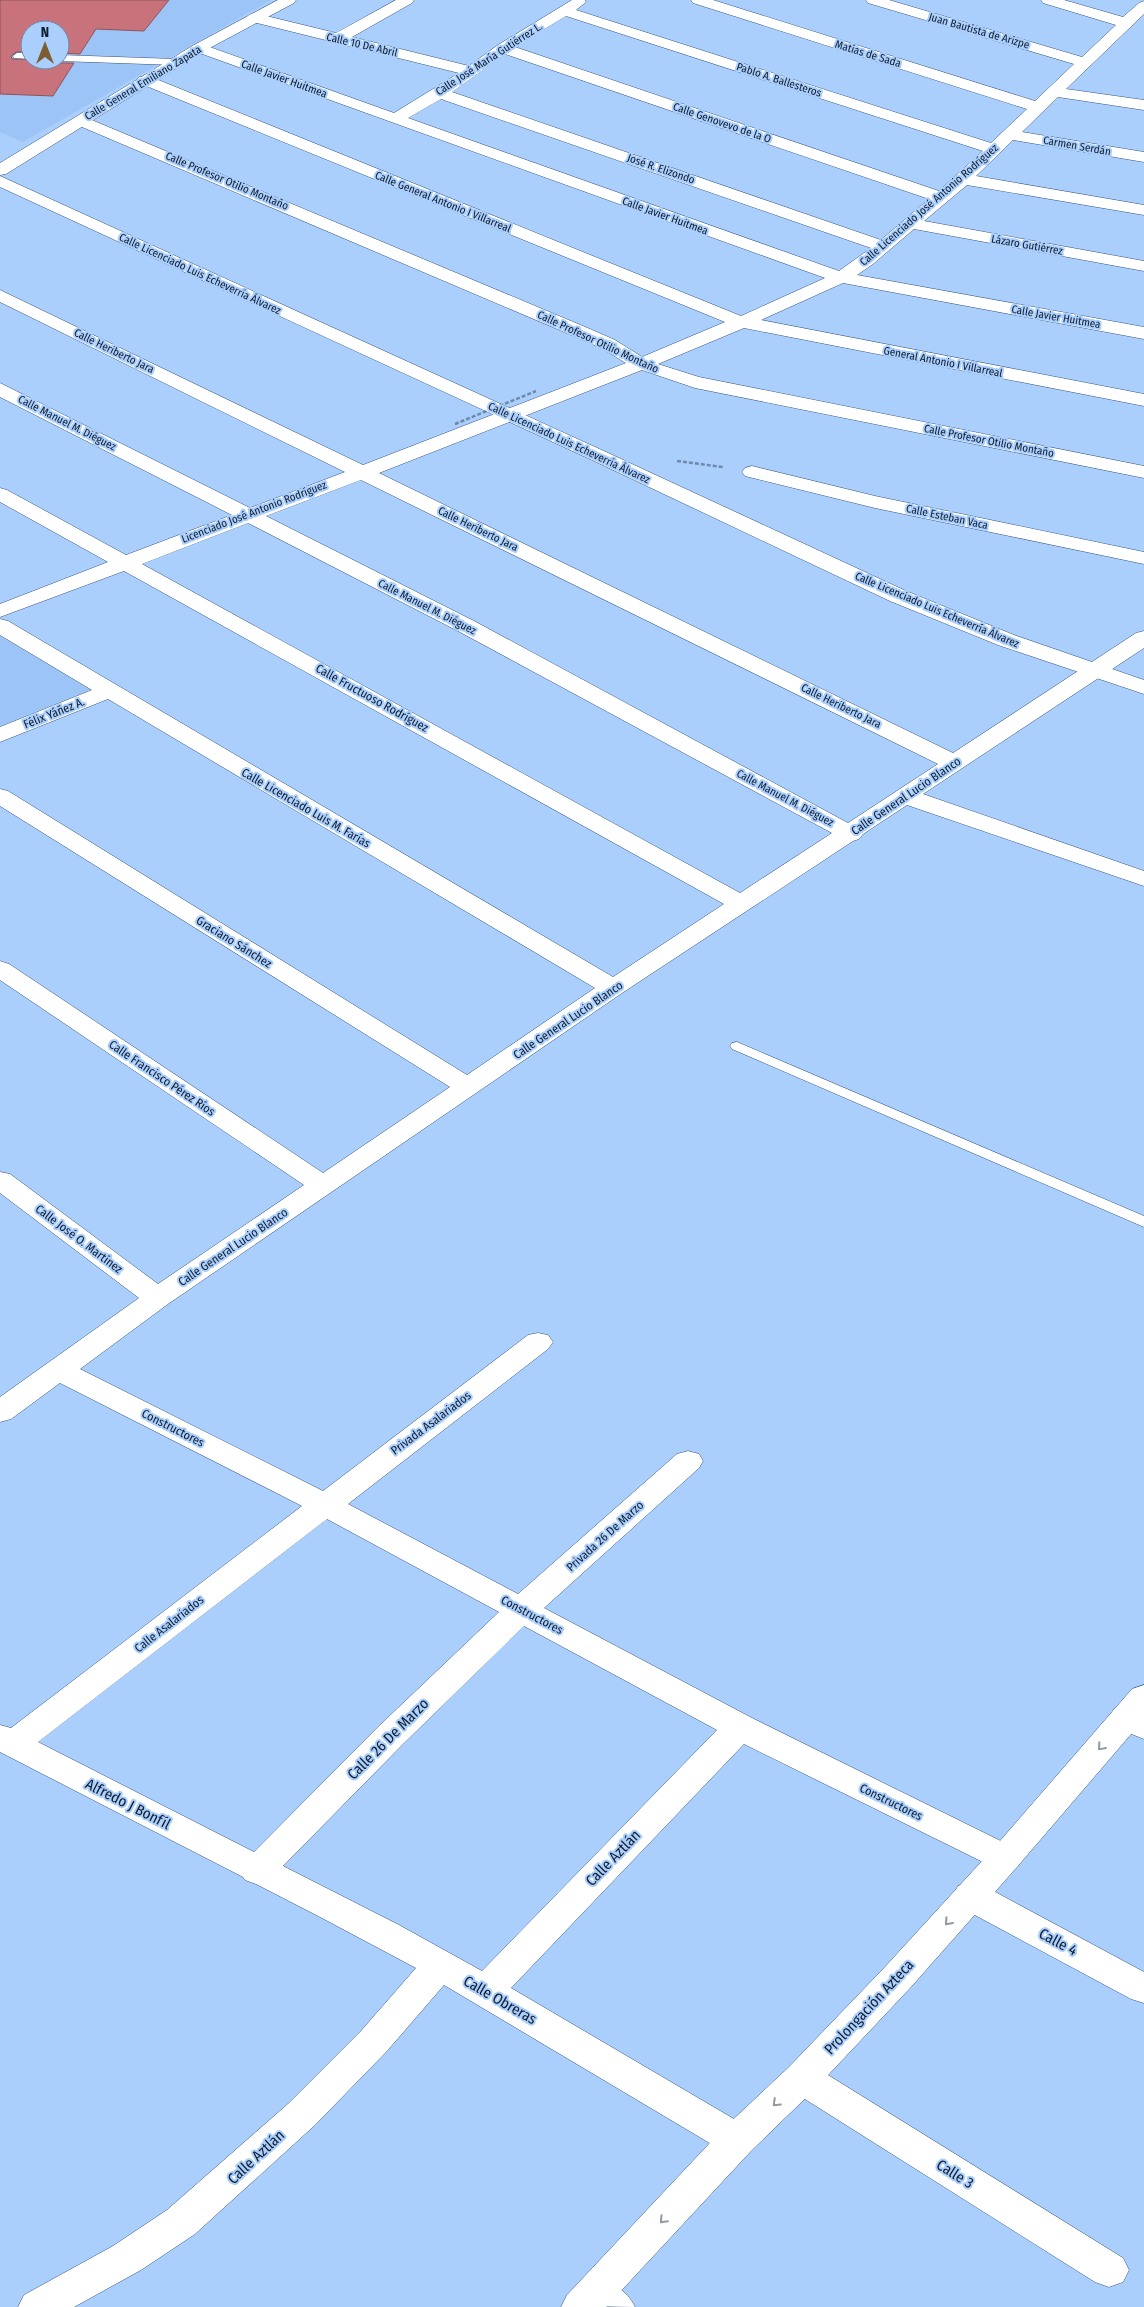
<svg xmlns="http://www.w3.org/2000/svg" width="1144" height="2307" viewBox="0 0 1144 2307" font-family="'Fira Sans Condensed',sans-serif">
<rect width="100%" height="100%" fill="#abcffd"/>
<path fill="#9cc4f7" fill-rule="evenodd" d="M0,0H271L23,142L0,132ZM30,30H60V60H30Z
M0,636L92,689L0,726Z"/>
<path fill="#c8737b" stroke="#8d555a" d="M0,0H169L144,31L96,29L80,54L60,53V30H30V51L16,52L11,56L12,59L56,60L60,63H74L53,96L0,94Z"/>
<g fill="none" stroke-linecap="round" stroke-linejoin="round">
<g stroke="#36557d" stroke-width="1">
<path id="lane" d="M17,53H30V59L14,58L13,56Z
M60,55L175,59L179,62L175,65L60,61L58,60H60Z
M737,1042L1144,1216V1227L732,1049L730,1046L732,1043Z"/>
</g>
<g stroke="#36557d" stroke-width="1">
<path id="street" d="M396,0H414L412,3L352,37L469,66L498,45L572,0H585L586,2L576,10L991,143L1027,109L693,3L691,0H713L1035,101L1074,64L868,3L866,0H889L1082,57L1116,25L1043,3L1041,0H1064L1123,17L1139,3L1144,1V14L1066,89L1144,100V110L1058,97L1022,132L1144,152V162L1013,140L976,176L1144,205V215L967,185L924,221L1144,261V271L914,229L873,264L857,275L1144,327V339L843,283L761,320L1144,394V406L744,328L658,364L699,377L1144,466V478L695,388L642,370L379,473L953,753L1136,633L1144,631V648L923,794L1144,871V886L907,805L863,834L859,839L853,841L622,993L168,1304L80,1369L323,1491L528,1335L538,1333L548,1335L553,1342L548,1349L348,1504L518,1594L677,1454L688,1451L699,1454L703,1461L699,1468L544,1608L752,1718L1017,1849L1023,1858L1017,1867L1005,1871L993,1867L744,1744L511,1988L751,2129L756,2140L751,2151L737,2156L723,2151L444,1985L387,2051L315,2125L195,2234L141,2270L74,2307H18L24,2295L113,2246L167,2210L289,2103L361,2031L416,1968L322,1918L256,1884L245,1880L243,1877L0,1752V1725L11,1728L302,1506L60,1383L11,1419L0,1422V1397L139,1298L0,1193V1172L10,1174L158,1284L304,1185L0,980V961L9,964L323,1173L450,1087L0,806V789L8,791L467,1075L595,988L108,699L0,742V727L92,690L0,635V619L8,621L613,977L724,904L124,571L0,617V604L108,562L0,502V488L7,490L126,555L232,515L0,397V383L250,508L345,472L0,302V290L363,465L626,363L601,348L576,337L75,124L73,121L75,118H87L590,329L615,340L642,357L725,322L139,83L137,80L139,77H151L741,316L825,278L194,51L191,48L194,45H204L394,113L459,73L249,21L246,18L249,15L254,13L336,33ZM566,16L983,151L939,191L515,47ZM505,54L929,199L881,240L452,92ZM441,99L871,248L839,271L408,118ZM361,480L938,764L848,823L474,621L266,516ZM248,523L458,631L832,833L740,893L142,564ZM327,1519L499,1612L378,1727L254,1852L38,1742ZM524,1626L717,1730L482,1971L399,1925L283,1866L402,1745Z
M752,466L875,496L1144,552V564L875,508L745,476L742,472L745,468Z
M1126,1706L1144,1712V1739L1114,1727L1109,1718L1114,1709Z
M971,1882L984,1886L1144,1972V2003L1131,1999L958,1906L953,1896L958,1886Z
M802,2063L815,2067L1123,2258L1129,2270L1123,2282L1109,2287L1095,2282L789,2089L783,2078L789,2067Z
M594,2277C612,2283 627,2290 635,2307L580,2306L574,2294L580,2282Z"/>
</g>
<g stroke="#36557d" stroke-width="1">
<path id="secondary" d="M278,0H296L294,3L204,51L6,174L0,175V163L194,45Z
M0,176L606,452L906,591L1014,635L1144,680V694L998,645L890,601L592,460L0,187Z
M1144,1685V1719L1017,1867L911,1987L815,2089L751,2151L606,2307H561L567,2295L723,2129L789,2067L885,1967L993,1849L1132,1689Z"/>
</g>
<path stroke="#6e89ab" stroke-width="2.5" stroke-dasharray="4 2" stroke-linecap="butt" d="M677,461L723,467"/>
<use href="#lane" fill="#fff" fill-rule="evenodd"/>
<use href="#street" fill="#fff" fill-rule="evenodd"/>
<use href="#secondary" fill="#fff" fill-rule="evenodd"/>
<path stroke="#6e89ab" stroke-width="2.5" stroke-dasharray="4 2" stroke-linecap="butt" d="M455,424L536,391"/>
</g>
<defs><path id="oneway-chevron" d="M-2-3.5L2.5 0L-2 3.5" fill="none" stroke-width="1.6" stroke-linecap="round" stroke-linejoin="round" transform="scale(1.25)"/></defs>
<g stroke="#9399a0">
<use href="#oneway-chevron" transform="translate(1101 1747) rotate(131)"/>
<use href="#oneway-chevron" transform="translate(948 1922) rotate(132)"/>
<use href="#oneway-chevron" transform="translate(776 2103) rotate(136)"/>
<use href="#oneway-chevron" transform="translate(663 2220) rotate(133)"/>
</g>
<g text-anchor="middle" dominant-baseline="central" stroke-width="4" stroke-linejoin="round" paint-order="stroke">
<g font-size="11" fill="#0f1c2d" stroke="#abcffd">
<text transform="translate(979 31) rotate(16)">Juan Bautista de Arizpe</text>
<text transform="translate(362 45) rotate(13)">Calle 10 De Abril</text>
<text transform="translate(868 54) rotate(17)">Matías de Sada</text>
<text transform="translate(489 59) rotate(-33)">Calle José María Gutiérrez L.</text>
<text transform="translate(284 79) rotate(20)">Calle Javier Huitmea</text>
<text transform="translate(779 80) rotate(18)">Pablo A. Ballesteros</text>
<text transform="translate(143 83) rotate(-31)">Calle General Emiliano Zapata</text>
<text transform="translate(722 123) rotate(19)">Calle Genovevo de la O</text>
<text transform="translate(1077 146) rotate(10)">Carmen Serdán</text>
<text transform="translate(661 169) rotate(19)">José R. Elizondo</text>
<text transform="translate(227 181) rotate(23)">Calle Profesor Otilio Montaño</text>
<text transform="translate(443 202) rotate(22)">Calle General Antonio I Villarreal</text>
<text transform="translate(929 205) rotate(-41)">Calle Licenciado José Antonio Rodríguez</text>
<text transform="translate(665 216) rotate(20)">Calle Javier Huitmea</text>
<text transform="translate(1027 245) rotate(10)">Lázaro Gutiérrez</text>
<text transform="translate(200 274) rotate(25)">Calle Licenciado Luis Echeverría Álvarez</text>
<text transform="translate(1056 317) rotate(10)">Calle Javier Huitmea</text>
<text transform="translate(598 342) rotate(25)">Calle Profesor Otilio Montaño</text>
<text transform="translate(114 351) rotate(26)">Calle Heriberto Jara</text>
<text transform="translate(943 362) rotate(11)">General Antonio I Villarreal</text>
<text transform="translate(67 423) rotate(27)">Calle Manuel M. Diéguez</text>
<text transform="translate(989 441) rotate(11)">Calle Profesor Otilio Montaño</text>
<text transform="translate(569 443) rotate(25)">Calle Licenciado Luis Echeverría Álvarez</text>
<text transform="translate(254 512) rotate(-21)">Licenciado José Antonio Rodríguez</text>
<text transform="translate(947 517) rotate(12)">Calle Esteban Vaca</text>
<text transform="translate(478 529) rotate(26)">Calle Heriberto Jara</text>
<text transform="translate(427 607) rotate(27)">Calle Manuel M. Diéguez</text>
<text transform="translate(937 610) rotate(23)">Calle Licenciado Luis Echeverría Álvarez</text>
<text transform="translate(841 706) rotate(26)">Calle Heriberto Jara</text>
<text transform="translate(785 798) rotate(28)">Calle Manuel M. Diéguez</text>
</g>
<g font-size="12" fill="#0f1c2d" stroke="#abcffd">
<text transform="translate(372 698) rotate(29)">Calle Fructuoso Rodríguez</text>
<text transform="translate(54 713) rotate(-22)">Félix Yáñez A.</text>
<text transform="translate(906 796) rotate(-34)">Calle General Lucio Blanco</text>
<text transform="translate(306 808) rotate(30)">Calle Licenciado Luis M. Farías</text>
<text transform="translate(234 942) rotate(32)">Graciano Sánchez</text>
<text transform="translate(568 1020) rotate(-34)">Calle General Lucio Blanco</text>
<text transform="translate(162 1078) rotate(34)">Calle Francisco Pérez Ríos</text>
<text transform="translate(79 1239) rotate(37)">Calle José O. Martínez</text>
<text transform="translate(233 1247) rotate(-34)">Calle General Lucio Blanco</text>
<text transform="translate(431 1423) rotate(-37)">Privada Asalariados</text>
<text transform="translate(173 1428) rotate(27)">Constructores</text>
<text transform="translate(605 1536) rotate(-42)">Privada 26 De Marzo</text>
<text transform="translate(532 1615) rotate(28)">Constructores</text>
<text transform="translate(169 1624) rotate(-38)">Calle Asalariados</text>
<text transform="translate(891 1802) rotate(26)">Constructores</text>
</g>
<g font-size="15" fill="#0f1c2d" stroke="#abcffd">
<text transform="translate(388 1739) rotate(-45)">Calle 26 De Marzo</text>
<text transform="translate(128 1804) rotate(27)">Alfredo J Bonfíl</text>
<text transform="translate(613 1858) rotate(-46)">Calle Aztlán</text>
<text transform="translate(1058 1942) rotate(28)">Calle 4</text>
<text transform="translate(500 2000) rotate(30)">Calle Obreras</text>
<text transform="translate(869 2007) rotate(-47)">Prolongación Azteca</text>
<text transform="translate(256 2157) rotate(-43)">Calle Aztlán</text>
<text transform="translate(955 2174) rotate(32)">Calle 3</text>
</g>
</g>
<g transform="translate(45 45)"><circle r="24" fill="#abcffd" stroke="#6d87aa"/>
<path d="M0-4L9 19L0 12L-9 19Z" fill="#7c5d32"/>
<text y="-8" font-size="14" font-weight="bold" text-anchor="middle" fill="#0f1c2d">N</text>
</g>
</svg>
